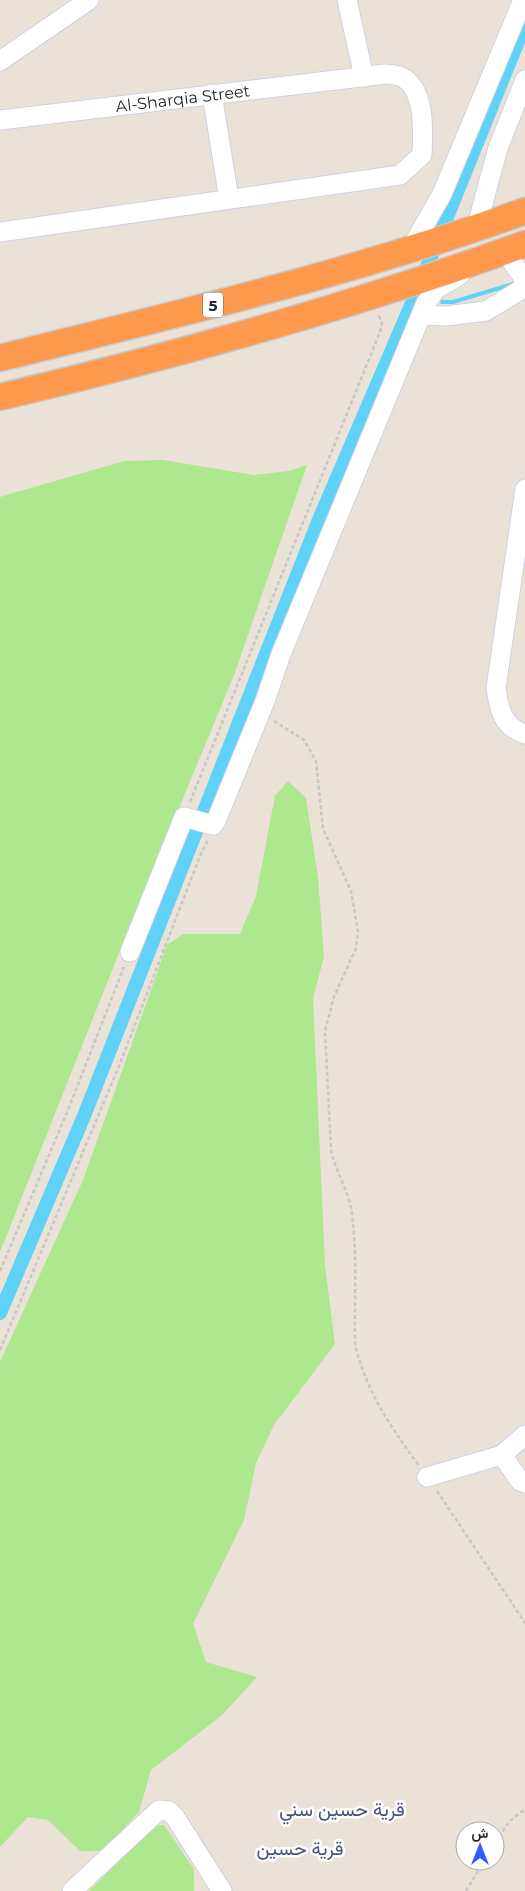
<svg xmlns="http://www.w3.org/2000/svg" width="525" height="1891" viewBox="0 0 525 1891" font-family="Montserrat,Vazirmatn,sans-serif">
<rect width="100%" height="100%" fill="#ebe2d7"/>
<path fill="#ade78e" d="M163,460L254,475L289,471L307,465L234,675L113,968L0,1252V497L124,461Z
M288,781L306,798L318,877L324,957L313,998L325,1265L335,1344L274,1425L256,1463L244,1520L193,1624L206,1662L257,1677L221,1716L151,1770L139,1812L102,1851H80L48,1820L28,1817L0,1847V1362L83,1180L167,945L183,934H240L256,896L275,796Z
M155,1825H164L194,1869V1891H89Z"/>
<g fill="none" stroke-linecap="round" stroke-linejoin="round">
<path stroke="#60d1f7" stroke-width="4" d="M442,302H453L516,283"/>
<path stroke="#60d1f7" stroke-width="14" d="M0,1313L84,1116L318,522L418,289L525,24"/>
<g stroke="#ccd1e2" stroke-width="21">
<g id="minor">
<path d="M347,0L364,77"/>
<path d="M0,61L89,0"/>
<path d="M212,94L229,199"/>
<path id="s1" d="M0,120L386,74C391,75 398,75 402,77C426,90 423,132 422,155L400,175L0,232"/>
<path d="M476,229L498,148L525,80"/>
<path d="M410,250L442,194L523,0"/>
<path d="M505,252L525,280"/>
<path d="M422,315L446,316L486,311L525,287"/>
<path d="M525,489L496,688C499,710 503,727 525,734"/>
<path d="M130,952L184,817L213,825L216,821L265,701L281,654L426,303L436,289L460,275"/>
<path d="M502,1455L520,1481L525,1483"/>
<path d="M427,1477L502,1455L525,1435"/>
<path d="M72,1891L159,1810L169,1811L175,1817L222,1891"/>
</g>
</g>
<g stroke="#c7c7c7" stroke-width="29">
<path id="highway" d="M0,358C177,314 353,273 525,211
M0,397C178,355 353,306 525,244"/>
</g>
<path stroke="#c7c7c7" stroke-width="2.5" stroke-dasharray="4 2.5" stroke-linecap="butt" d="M274,721L304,740L316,761L323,829L351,891L358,932L356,948L334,997L325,1031L331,1150C335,1170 347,1188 351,1208C358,1253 354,1299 355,1344C367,1394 390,1425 419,1466
M190,802L380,332L382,323L378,314
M0,1271L66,1115L124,967
M0,1350L119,1066L200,856L208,840
M437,1491L525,1623
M495,1842L510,1821L525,1809
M466,1891L484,1861"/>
<use href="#minor" stroke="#fff" stroke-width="19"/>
<use href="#highway" stroke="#ff994e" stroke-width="26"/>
</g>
<g text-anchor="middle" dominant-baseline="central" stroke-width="5" stroke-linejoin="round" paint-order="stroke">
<rect fill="#fff" stroke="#686868" stroke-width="1" x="203" y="292.5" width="20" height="25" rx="4"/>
<g font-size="15" font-weight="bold" fill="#272727">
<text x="213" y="305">5</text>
</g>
<g font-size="16" fill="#272727" stroke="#fff">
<text stroke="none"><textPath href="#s1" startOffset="184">Al-Sharqia Street</textPath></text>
</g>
<g font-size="19" fill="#454f7b" stroke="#fff">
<text x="342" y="1809">قرية حسين سني</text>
<text x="300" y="1848">قرية حسين</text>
</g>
</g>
<g transform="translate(480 1846)"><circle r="24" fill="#ffffff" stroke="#a9a9a9"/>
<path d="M0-4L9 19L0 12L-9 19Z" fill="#3059ff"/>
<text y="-8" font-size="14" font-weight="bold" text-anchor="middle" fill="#272727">ش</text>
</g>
</svg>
